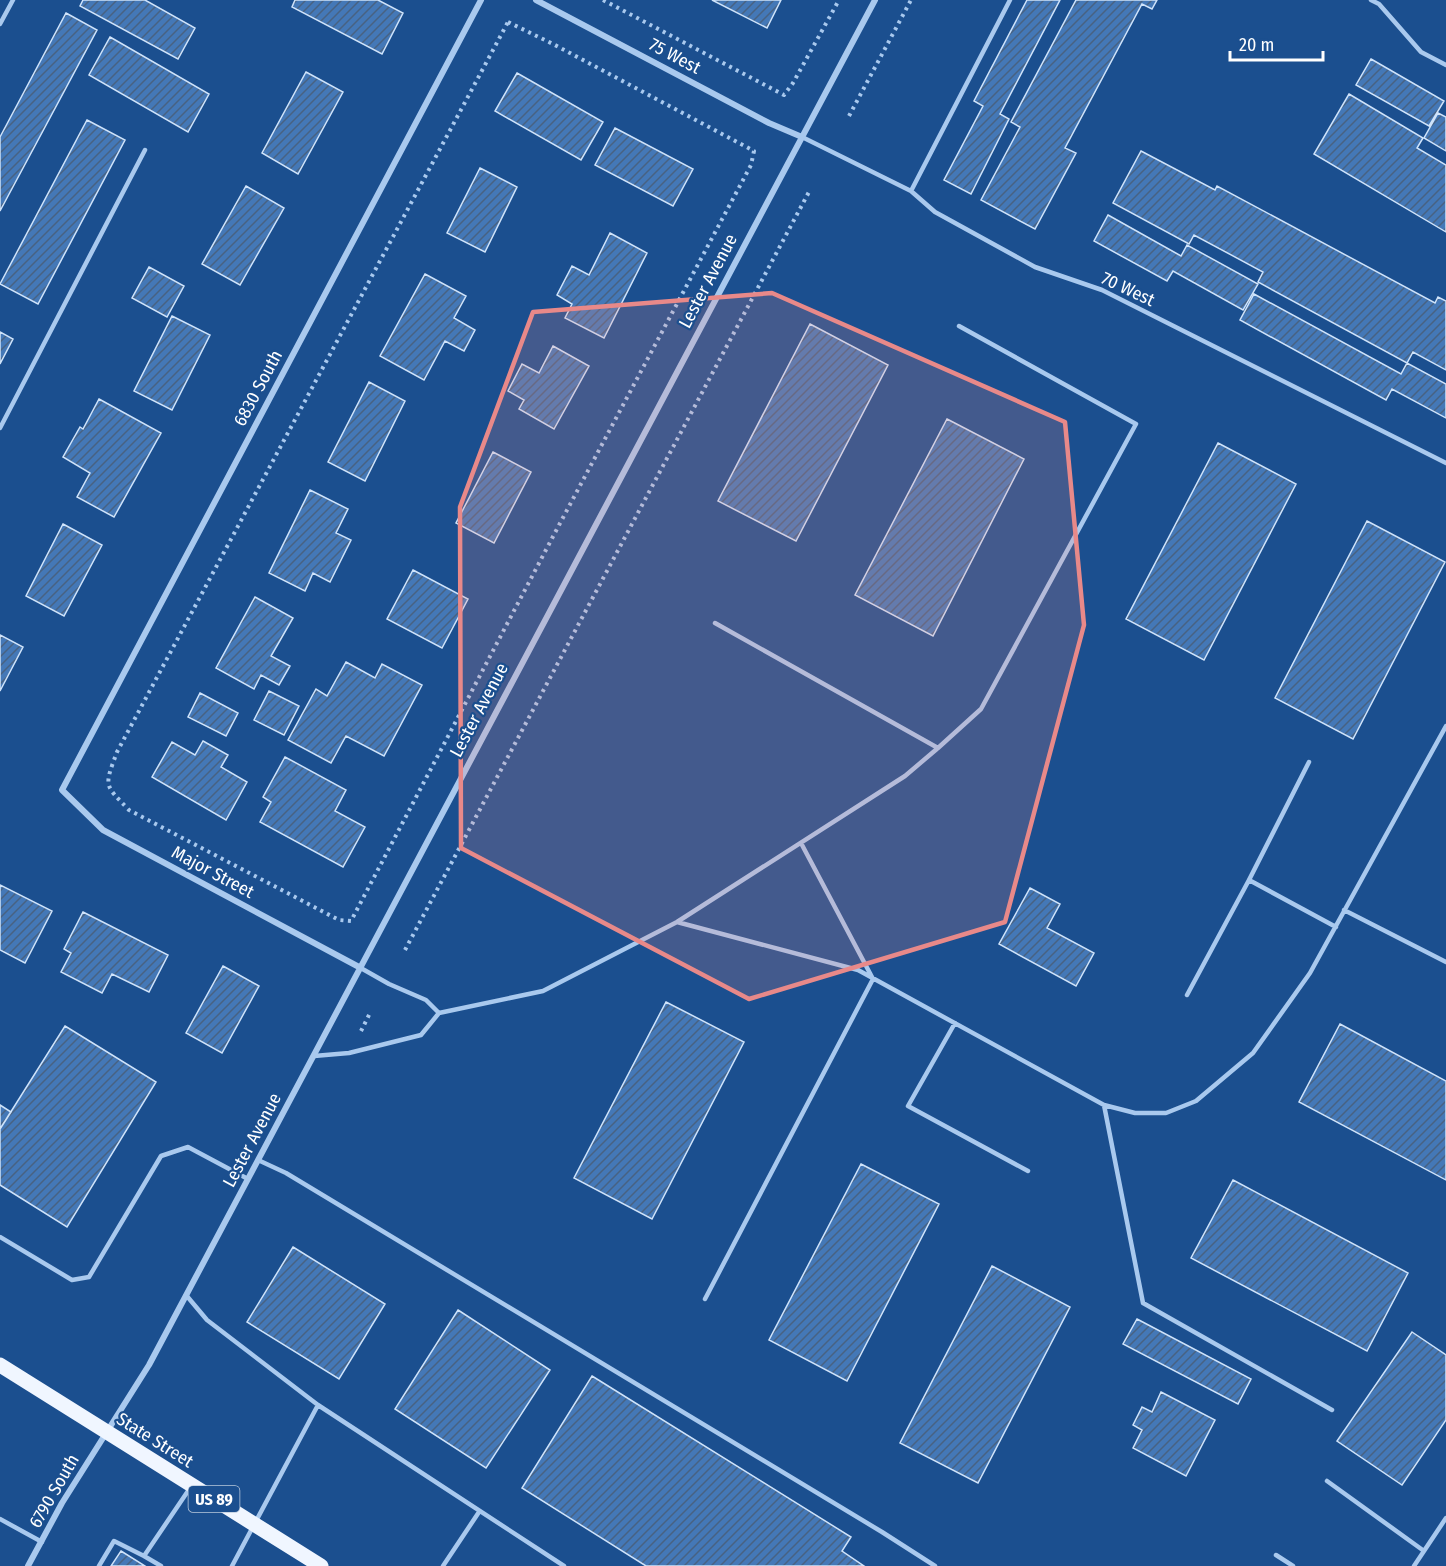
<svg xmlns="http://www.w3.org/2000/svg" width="1446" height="1566" viewBox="0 0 1446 1566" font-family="'Fira Sans Condensed',sans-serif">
<defs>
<pattern id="building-hatch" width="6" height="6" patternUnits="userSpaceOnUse" patternTransform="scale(1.5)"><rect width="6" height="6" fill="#4478b7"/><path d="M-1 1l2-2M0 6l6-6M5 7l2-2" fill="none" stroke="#486282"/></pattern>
</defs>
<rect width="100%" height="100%" fill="#1b4f8f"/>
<path fill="url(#building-hatch)" stroke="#cfe3fa" stroke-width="1.5" d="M83,0H145L195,28L178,59L80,6Z
M295,0H378L403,13L382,54L292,7Z
M712,0H781L767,28Z
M1027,0H1060L1000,114L1009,119L971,194L944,180L983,106L974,101Z
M1076,0H1157L1152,9L1142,4L1065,148L1076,153L1035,229L981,200L1020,127L1011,122Z
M66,13L97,30L0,211V137Z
M110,37L209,94L188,132L89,75Z
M1371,59L1444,101L1429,126L1356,85Z
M306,72L343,92L298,174L262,153Z
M517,73L603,122L581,160L495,111Z
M1349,94L1423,138L1417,148L1446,165V232L1314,154Z
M1438,113L1446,117V151L1424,138Z
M87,120L125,140L38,304L0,284Z
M615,128L693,169L673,206L595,165Z
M1141,151L1215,190L1217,186L1435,303L1438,297L1446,301V370L1413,352L1407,363L1258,282L1263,272L1194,235L1189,244L1113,203Z
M480,168L517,187L485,252L447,233Z
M246,186L284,208L240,285L202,264Z
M1108,215L1181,256L1187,245L1258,284L1243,310L1173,271L1167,281L1094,241Z
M610,233L647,253L604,338L565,318L572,304L557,295L572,266L589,275Z
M149,267L184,286L167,317L132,298Z
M425,274L466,296L454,318L475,330L464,351L445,341L424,380L380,356Z
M1254,294L1401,374L1407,363L1446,384V418L1392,389L1386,400L1240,320Z
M172,316L210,335L172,410L134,391Z
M810,324L888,365L796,541L718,501Z
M0,332L13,339L0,364Z
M553,346L589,366L554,429L519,409L524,400L508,391L522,364L539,373Z
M369,382L405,401L365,481L328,462Z
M99,399L161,433L114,517L77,497L90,473L63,457L80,427L83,429Z
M947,419L1024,459L933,636L855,595Z
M1218,443L1296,484L1204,660L1126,619Z
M493,452L531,472L494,543L456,523Z
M310,490L348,509L336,533L351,540L330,582L313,573L305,591L269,573Z
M1367,521L1445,562L1353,739L1275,698Z
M63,524L102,545L64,616L26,596Z
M413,570L468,599L442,648L387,619Z
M255,597L293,618L271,656L290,666L279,685L261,675L254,689L216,668Z
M0,635L23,647L0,691Z
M346,662L375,678L382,664L422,685L384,756L346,736L331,763L288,740L316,689L327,696Z
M269,691L299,706L284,735L254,720Z
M200,693L238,713L226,736L188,717Z
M203,741L228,755L221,767L247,782L226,820L152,777L172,742L195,755Z
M285,757L346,790L335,811L365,827L343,867L260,822L271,802L263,797Z
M0,885L52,911L25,963L0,950Z
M1030,888L1060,904L1047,928L1094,953L1076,986L999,944Z
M83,912L168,955L149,992L112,974L102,993L61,972L71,953L64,949Z
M223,966L259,986L222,1053L186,1033Z
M666,1002L744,1042L652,1219L574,1178Z
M1340,1024L1446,1081V1180L1299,1102Z
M65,1026L156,1082L67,1227L0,1185V1129Z
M0,1105L11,1112L0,1129Z
M861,1164L939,1204L847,1381L769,1340Z
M1233,1180L1408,1273L1367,1351L1191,1258Z
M293,1247L385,1304L339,1379L247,1322Z
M992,1266L1070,1307L978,1483L900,1443Z
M458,1310L550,1370L486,1468L395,1409Z
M1137,1319L1251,1379L1238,1404L1123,1344Z
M1412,1332L1446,1355V1420L1402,1485L1337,1441Z
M592,1376L851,1537L842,1551L864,1566H646L522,1488Z
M1161,1392L1215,1420L1186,1476L1133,1448L1142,1430L1133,1425L1142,1407L1152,1412Z
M121,1551L145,1566H111Z"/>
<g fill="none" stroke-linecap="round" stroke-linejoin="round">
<path stroke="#a9c9ee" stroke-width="4" stroke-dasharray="3 4.5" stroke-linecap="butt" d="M603,0L784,95L793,83L839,0
M508,22L553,44L754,151L751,165L558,527L351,921L339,920L129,810C104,784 104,787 117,752Z
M849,116L911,0
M405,950L810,190
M361,1031L370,1013"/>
<path stroke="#a9c9ee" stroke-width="4.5" d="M1371,0L1379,4L1421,52L1446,65
M0,24L13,0
M802,137L911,191L935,212L1035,267L1102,290L1446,463
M911,191L1010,0
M0,428L145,150
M715,623L938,748
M1249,880L1309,762
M1344,910L1446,962
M677,922L858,970L1104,1105L1135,1113H1166L1196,1101L1253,1053L1310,973L1446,726
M359,967L389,984L426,1000L439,1013
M1187,995L1249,880L1336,927
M955,1023L908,1106L1028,1171
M314,1056L349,1053L421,1035L439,1013L543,991L677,922L905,776L938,748L981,709L1136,424L959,326
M1104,1105L1143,1303L1332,1410
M258,1160L286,1173L882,1532L935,1566
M0,1237L72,1280L89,1277L161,1156L188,1147L248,1179
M186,1295L207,1320L318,1405L564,1566
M705,1299L873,979L801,843
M1327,1481L1424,1551
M0,1519L42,1542
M1276,1555L1293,1566
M99,1566L114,1541L144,1556
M161,1566L144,1556L190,1488
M232,1566L318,1405
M443,1566L479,1512
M1414,1566L1446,1518"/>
<path stroke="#a9c9ee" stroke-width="6" d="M536,0L769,123L802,137
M359,967L103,830L62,790L481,0
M28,1566L62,1503L149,1365L875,0"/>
<path stroke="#f0f6ff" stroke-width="15" d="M0,1365L321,1566"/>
</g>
<path fill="#e88989" fill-opacity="0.2" stroke="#e88989" stroke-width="4.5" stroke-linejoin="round" d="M772,293L1065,422L1084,625L1005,922L749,999L461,848L460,507L533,312Z"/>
<g text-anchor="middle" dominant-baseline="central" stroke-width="4.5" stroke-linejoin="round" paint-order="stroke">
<rect fill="#1b4f8f" stroke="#bbcadd" stroke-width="1.5" x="188.5" y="1486" width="51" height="26" rx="4.5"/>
<g font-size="16" font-weight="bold" fill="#fff">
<text x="214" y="1499">US 89</text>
</g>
<g font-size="18" fill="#fff" stroke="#1b4f8f">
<text transform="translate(675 56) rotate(28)">75 West</text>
<text transform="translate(708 281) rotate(-62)">Lester Avenue</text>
<text transform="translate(1128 289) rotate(25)">70 West</text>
<text transform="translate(258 388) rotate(-62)">6830 South</text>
<text transform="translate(479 710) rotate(-62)">Lester Avenue</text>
<text transform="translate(213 872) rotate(28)">Major Street</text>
<text transform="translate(252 1140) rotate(-62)">Lester Avenue</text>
<text transform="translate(155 1440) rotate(32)">State Street</text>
<text transform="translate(54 1491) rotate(-60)">6790 South</text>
</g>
</g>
<path d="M1230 51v9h93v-9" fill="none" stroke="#ffffff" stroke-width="3"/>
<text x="1239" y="51" font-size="18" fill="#ffffff" stroke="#1b4f8f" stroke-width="4.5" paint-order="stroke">20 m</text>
</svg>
